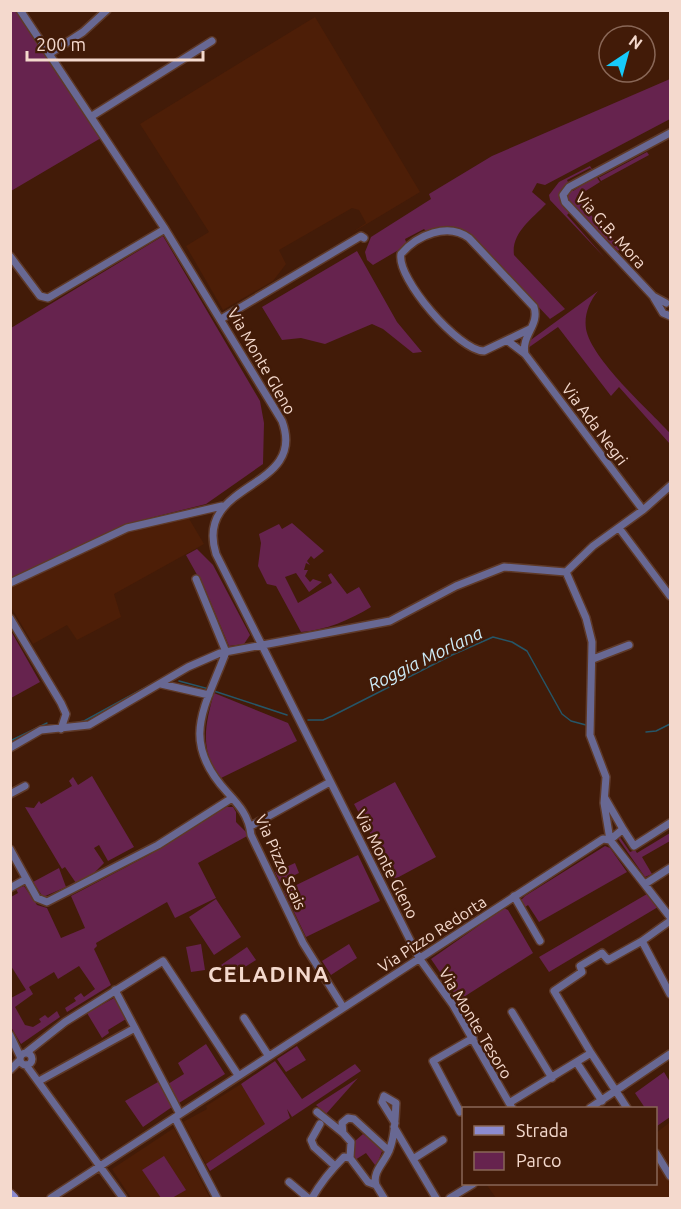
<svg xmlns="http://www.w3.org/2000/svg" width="681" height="1209" viewBox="0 0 681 1209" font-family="Ubuntu,sans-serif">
<rect width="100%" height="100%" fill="#421b08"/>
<path fill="#4d1e07" d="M315,17L420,192L350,234L366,223L359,210L352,208L279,250L286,264L273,281L223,310L186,246L209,232L140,124Z
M188,517L204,544L114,594L121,617L77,640L67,625L33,644L11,607V586L127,532Z
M241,1084L266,1124L206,1164L183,1122L207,1109L206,1106Z
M670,1122V1198H496L486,1184H656V1133Z
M174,1128L210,1198H131L112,1169Z"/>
<path fill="#66234e" d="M10,11H16L101,138L11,191Z
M670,79V119L545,185L537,183L532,192L546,204C532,219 511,233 514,255L565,309L550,319L471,236C456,228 443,225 428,233L424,229L405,239L407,245L373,265L367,260L365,252L371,237L431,199L429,194L492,156Z
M647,152L649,155L601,181L598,176L600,177Z
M590,166L593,171L590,168L567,180L569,184L562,189L559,197L570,212L567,215L605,258L550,200L549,195L559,182Z
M596,176L600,182L584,192L582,205L621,248L618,251L566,199V193L572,189L573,191Z
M163,236L260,401L264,423L263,464L206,504L126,524L11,579V328Z
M357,251L397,322L422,352L413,353L383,329L372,324L325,344L301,338L282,340L262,307Z
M598,291C589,302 584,315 586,329C592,360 648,409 670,433V444L619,387L611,396L558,327L528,348V342Z
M292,523L324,551L314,559L311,556L307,561L310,565L306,563L304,570H308L305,576L310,582L313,579L322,582L309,592L296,573L285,577L298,603L332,583L328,575L331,573L347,594L359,587L371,607C350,620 326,630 301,632L276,586L267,584L258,566L261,543L259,534L279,524L282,529Z
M197,549L213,565L250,635L244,644L229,646L205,589L186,555Z
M11,631L40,682L11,698H10Z
M214,693L288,723L297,741L221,778C199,751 205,725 214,693Z
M92,776L134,847L108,861L99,845L94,848L104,863L94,873L76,883L65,867L62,869L25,807L34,808L39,801L41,804L72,786L69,781L73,777L78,785Z
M395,782L436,857L395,879L354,804Z
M226,807H233L236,812V822L249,835L198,863L216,898L175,918L167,902L96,943L97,946L94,949L111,985L67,1012L65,1008L76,1001L74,998L81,993L84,997L95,989L79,966L58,979L54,972L29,987L33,994L15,1007L25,1025L33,1027L41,1022L39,1019L45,1015L48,1018L57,1011L60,1017L21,1044L11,1027V998L26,990L11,966V897L18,893L16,889L24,886L37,905L47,908L61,938L85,928L71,896L149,855Z
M670,833V841L642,857L652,874L645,877L617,837L619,836L630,852L635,850L637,853Z
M605,846L610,848L627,872L539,922L528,905L524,908L520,901L525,896Z
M358,855L380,901L306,937L284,891Z
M295,863L299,873L280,882L275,872Z
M59,868L66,887L43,897L33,882Z
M647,894L658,907L549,972L539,957Z
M216,899L241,937L214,955L189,917Z
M504,908L508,910L533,953L459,1000L431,959Z
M201,944L205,970L191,972L186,947Z
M349,944L357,958L331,975L322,961Z
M247,947L256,960L229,977L221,965Z
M114,998L126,1019L108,1030L109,1033L102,1038L87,1013Z
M206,1044L225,1074L179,1103L168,1084L184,1074L178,1063Z
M297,1046L306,1060L286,1072L277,1059Z
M275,1061L302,1099L355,1064L361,1071L292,1117L287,1109L290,1118L210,1171L206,1164L265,1124L241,1084Z
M664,1072L670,1082V1117L657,1126L656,1108H645L635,1093Z
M358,1078L326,1114L316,1105Z
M158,1082L172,1107L143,1127L125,1101Z
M363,1134L383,1149L377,1164L375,1165L366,1153L355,1160L353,1156L355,1141Z
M164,1156L186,1190L172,1198H161L142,1170Z"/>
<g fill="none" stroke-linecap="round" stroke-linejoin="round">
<path stroke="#265668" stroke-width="1.5" d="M179,681L209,689
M214,691L287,715
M308,720H323L332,716L452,655L493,637L512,642L527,651L562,714L571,721L586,725
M75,723L84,721L159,680
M646,732L656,731L670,724
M10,741L47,723"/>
<g stroke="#5e3928" stroke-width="10">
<path id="minor" d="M20,10L165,229L282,421C308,491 193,480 216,554L419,958L453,1005L512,1108
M49,54L83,32L107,10
M92,116L212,41
M10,256L40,296L48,298L165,229
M654,298L663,313L670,316
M666,303L653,296L565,202L563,195L569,187L670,133
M221,319L361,236L364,238
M508,341L525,354L643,510
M525,354C521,335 540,325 534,307L469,238C448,222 417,235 401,254C396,278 459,351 484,351L530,329
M619,528L670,596
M566,572L586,618L592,642L590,735L606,777L604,803L610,840L670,917
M566,572L593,546L643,510L670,486
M196,579L226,652C205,708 179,740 227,792C239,805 249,816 251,835L303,943L343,1007
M10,583L127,528L222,506
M10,618L61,703L66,714L61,729
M593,659L629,645
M161,684L209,695
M10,748L41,730L89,725L188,667L220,653L390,621L456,586L504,567L566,572
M10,794L25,786
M605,798L623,829
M251,826L330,782
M610,840L623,829L634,846L670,823
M10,849L37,898L47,902L158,845L232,798
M645,884L670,868
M10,888L26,879
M514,896L540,941
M670,921L642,941L670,994
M115,990L180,1114
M512,1012L552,1078
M244,1018L268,1055
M10,1035L20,1056
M27,1052L65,1022L163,961L238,1075
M20 1059a6 6 0 1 1 12 0a6 6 0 1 1-12 0Z
M591,1053L554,991L582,972L580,966L602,953L608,960L642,941
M577,1063L602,1101
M26,1065L123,1198
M10,1070L20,1060
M39,1081L135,1028
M509,1103L591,1053L627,1108
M590,1108L670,1054
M317,1112L343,1133
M460,1112L433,1061L473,1038
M175,1118L217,1198
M320,1124L311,1140L314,1147L335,1166
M394,1127L436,1198
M656,1153L670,1176
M413,1159L443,1140
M289,1182L308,1198
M376,1185C372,1172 384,1163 389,1151C395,1136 395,1119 396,1103L384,1096L382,1102L395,1123
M51,1198L603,839L610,840
M312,1198C321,1182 331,1170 344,1157L350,1158
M384,1198L376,1185L368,1182L350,1158L351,1142L343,1133L342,1123L348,1118L354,1119L389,1151
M450,1198L473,1184"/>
</g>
<g stroke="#5e3928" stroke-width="12">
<path id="secondary" d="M10,1194L14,1198"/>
</g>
<use href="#minor" stroke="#686893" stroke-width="7"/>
<use href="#secondary" stroke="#8c8bd0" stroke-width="9"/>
</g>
<g text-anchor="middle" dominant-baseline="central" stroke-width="5" stroke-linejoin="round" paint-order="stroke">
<g font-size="16" fill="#f4d9cd" stroke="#421b08">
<text transform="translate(611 230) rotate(48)">Via G.B. Mora</text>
<text transform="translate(262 361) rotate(60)">Via Monte Gleno</text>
<text transform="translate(595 424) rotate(53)">Via Ada Negri</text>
<text transform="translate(281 862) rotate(66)">Via Pizzo Scais</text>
<text transform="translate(387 864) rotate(63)">Via Monte Gleno</text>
<text transform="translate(432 934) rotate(-33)">Via Pizzo Redorta</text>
<text transform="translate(476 1023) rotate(59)">Via Monte Tesoro</text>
</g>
<g font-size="18" font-style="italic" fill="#cceaf6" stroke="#421b08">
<text transform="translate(425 658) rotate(-26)">Roggia Morlana</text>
</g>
<g font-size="22" font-weight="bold" letter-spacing="1.5" fill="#f4d9cd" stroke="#421b08">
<text x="269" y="973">CELADINA</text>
</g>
</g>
<rect width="681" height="1209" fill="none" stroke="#f4d9cd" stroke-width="24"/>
<rect x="462" y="1107" width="195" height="78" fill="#421b08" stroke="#896757" stroke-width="1.5"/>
<rect x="474" y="1126" width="30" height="9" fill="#8c8bd0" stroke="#896757" stroke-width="1.5"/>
<text x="516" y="1137" font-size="18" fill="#f4d9cd">Strada</text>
<rect x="474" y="1152" width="30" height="18" fill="#66234e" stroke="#896757" stroke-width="1.5"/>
<text x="516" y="1167" font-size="18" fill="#f4d9cd">Parco</text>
<g transform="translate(627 54) rotate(36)"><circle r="28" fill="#421b08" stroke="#896757" stroke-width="1.5"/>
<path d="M0-4.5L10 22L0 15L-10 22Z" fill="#16cafb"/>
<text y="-9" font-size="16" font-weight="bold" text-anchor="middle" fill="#f4d9cd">N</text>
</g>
<path d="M27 51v9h176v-9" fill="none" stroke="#f4d9cd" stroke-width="3"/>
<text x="36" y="51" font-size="18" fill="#f4d9cd" stroke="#421b08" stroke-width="4.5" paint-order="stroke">200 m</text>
</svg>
